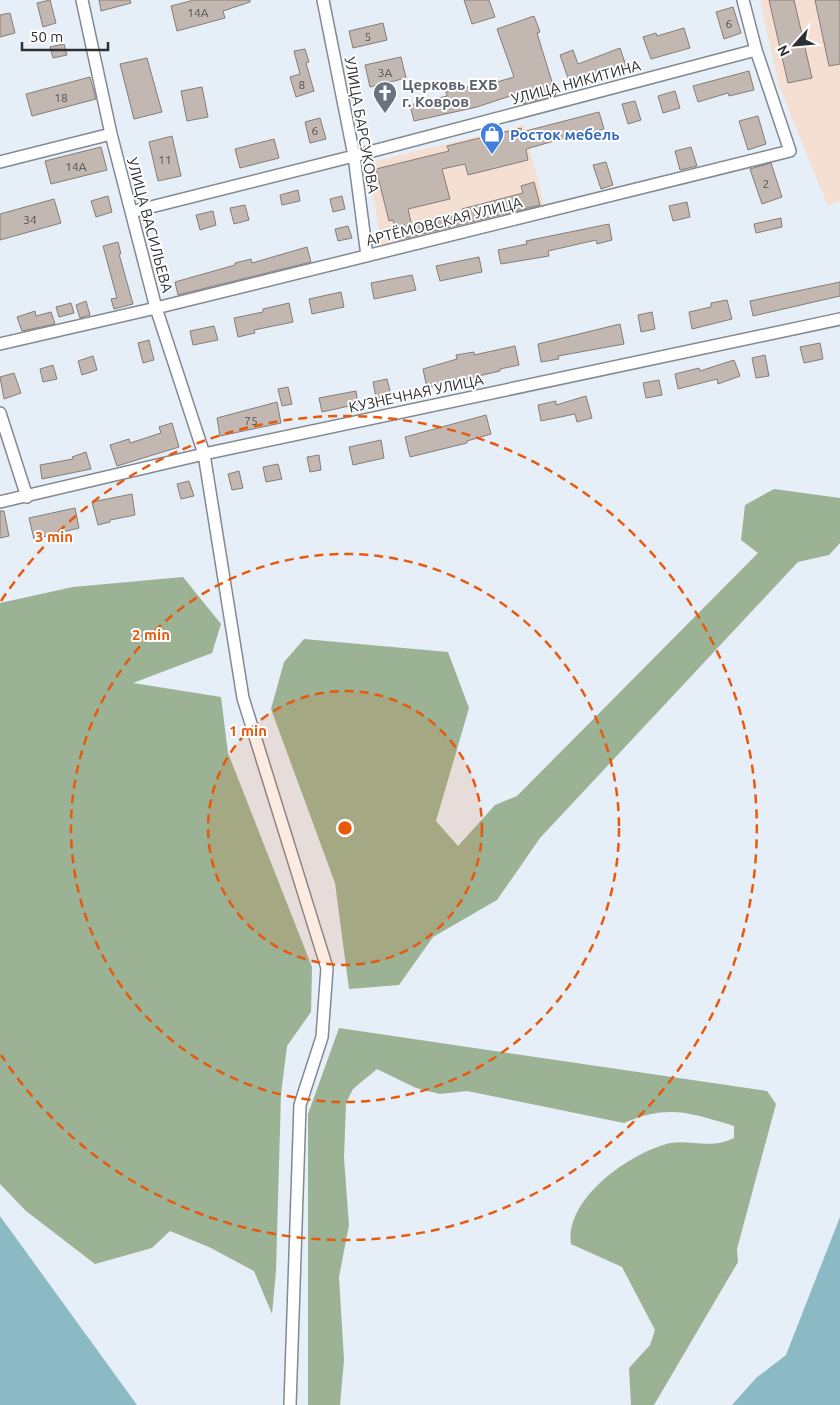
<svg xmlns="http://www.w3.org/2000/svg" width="840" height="1405" viewBox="0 0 840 1405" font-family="Ubuntu,sans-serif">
<rect width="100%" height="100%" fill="#e6eef7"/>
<path fill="#f5ded2" d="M760,0H840V201L828,206L779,86Z
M524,125L545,210L382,248L368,163Z"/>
<path fill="#9bb394" d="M774,489L840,498V543L829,555L798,562L540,838L497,900L433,937L399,985L349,989L335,883L271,709L284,662L304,639L448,652L469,708L436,821L458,846L495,805L517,796L758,553L741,540L745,505Z
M183,577L221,624L212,653L133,683L221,697L228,753L312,967L311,1012L287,1046L281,1094L276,1271L272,1314L254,1271L209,1247L170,1231L152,1248L95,1264L26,1211L0,1184V603L73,587Z
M339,1028L767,1091L776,1104L737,1249L738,1262L654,1405H631L629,1368L650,1345L655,1330L622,1267L571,1244C565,1200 625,1157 663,1145C686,1137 708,1151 734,1138V1126C690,1113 668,1104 624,1123L467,1091L440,1094L416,1088L377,1069L353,1089L346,1103L344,1158L349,1225L339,1277L344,1360L340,1405H308V1114Z"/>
<path fill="#8bbac4" d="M0,1216L137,1405H0Z
M840,1217V1405H732L756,1378L786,1355Z"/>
<path fill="#c2b7b1" stroke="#877d77" d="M50,0L56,23L43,27L37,3Z
M99,0H130L131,3L101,11Z
M194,0H250V2L223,11L225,18L177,31L171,6Z
M464,0H489L495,17L472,24Z
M769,0H794L812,78L788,83Z
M815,0H840V64L829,66Z
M733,7L741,33L724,39L716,12Z
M10,13L15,33L0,37V15Z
M534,16L540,32L537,33L556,95L523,104L519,93L477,107L414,121L410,105L447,96L446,92L472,86L473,89L514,77L497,29Z
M383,23L387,40L353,48L349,31Z
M684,28L690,48L651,59L643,37L656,33L657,36Z
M64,44L67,55L53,58L50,47Z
M620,48L626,66L569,81L560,55L573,50L578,64Z
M305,49L309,62L306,63L314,91L296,97L290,77L300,74L294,51Z
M401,57L406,78L370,87L365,65Z
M147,58L162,112L134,119L120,64Z
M749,71L754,90L729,96L728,93L698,102L693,86Z
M90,77L96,99L32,116L26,94Z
M202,87L208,117L187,121L181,91Z
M675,91L680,108L663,113L658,96Z
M635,101L641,120L628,124L622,104Z
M599,112L604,129L579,136V134L526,149L528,160L468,175L465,164L442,169L450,199L408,209L412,227L463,214L462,209L523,193L521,186L534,182L540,205L398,240L393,220L389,221L376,169L449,151L447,146L521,128L522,132Z
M758,116L766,144L748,150L739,121Z
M320,118L326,139L310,143L305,122Z
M172,136L181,176L158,181L149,142Z
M274,139L279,158L240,168L235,149Z
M101,147L107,170L51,184L45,161Z
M691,147L697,166L680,170L675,151Z
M606,162L613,185L601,189L593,165Z
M771,163L782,197L762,204L750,169Z
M298,190L300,201L282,205L280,195Z
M108,196L112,212L96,217L91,201Z
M342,196L345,209L333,212L330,199Z
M54,199L61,223L0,240V214Z
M687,202L690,217L673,221L669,206Z
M245,205L249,220L234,224L230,208Z
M213,211L216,225L200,230L196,215Z
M781,218L782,227L756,233L754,224Z
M609,224L612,240L597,244L596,240L548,251L549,256L501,264L498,250L527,244L526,241Z
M348,226L352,238L338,241L335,229Z
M118,242L121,254H119L133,304L114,309L111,299L117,298L103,246Z
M307,247L311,262L178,295L175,282L235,265V263L251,259L252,263Z
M479,257L482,272L440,281L436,266Z
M412,275L416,290L374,299L371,283Z
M840,282V296L753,316L750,301Z
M341,292L344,307L312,314L309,299Z
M727,300L732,319L692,329L689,312L711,307V303Z
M86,301L90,315L80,318L76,305Z
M71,303L74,313L59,317L56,307Z
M289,303L293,322L254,330L255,333L238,337L234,318L263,312V309Z
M35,311L36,316L51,312L55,324L22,331L17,317Z
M652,312L655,329L641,332L638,315Z
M620,324L624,344L558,356L559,359L541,362L538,344Z
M214,326L218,340L193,345L190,331Z
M149,340L154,360L143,363L138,343Z
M820,343L823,359L804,363L800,347Z
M515,346L519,365L500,369V371L427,388L423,369L457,359L456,355L474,352V355Z
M765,355L769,376L756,378L752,358Z
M93,356L97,370L82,375L78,361Z
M734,360L740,376L718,384L717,379L678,389L675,374L699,368L700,371Z
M53,365L57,379L43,382L40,369Z
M14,373L21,393L4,399L0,377Z
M387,379L391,395L376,398L373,382Z
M659,380L662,395L646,398L643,383Z
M288,387L292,404L282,406L278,389Z
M356,391L358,404L322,412L319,398Z
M586,396L592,418L577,422L575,414L541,421L538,405L556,401V405Z
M277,402L281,423L220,436L217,418Z
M486,415L491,434L467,441V443L410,457L405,437Z
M172,423L179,447L117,466L110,445L129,439L130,443L161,433L159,427Z
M381,440L384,458L353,465L349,447Z
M86,452L91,469L42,479L40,465L73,459L72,457Z
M319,455L321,470L310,472L307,457Z
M278,464L282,479L266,482L263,467Z
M239,471L243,488L232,490L228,474Z
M189,481L194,496L181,499L177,484Z
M132,494L135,515L110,520V522L98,525L92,502Z
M75,508L79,528L34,539L29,518Z
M0,511H4L9,536L0,538Z"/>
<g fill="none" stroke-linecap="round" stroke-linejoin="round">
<g stroke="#828991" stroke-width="14">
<path id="minor" d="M82,0L111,134L156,308L204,454L243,698L327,968L322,1037L300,1105L290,1405
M323,0L354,156L367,256
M0,162L111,134
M131,212L354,156L756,50
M0,344L156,308L790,151L756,50L743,0
M0,413L27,497
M0,502L204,454L840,319"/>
</g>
<use href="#minor" stroke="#fff" stroke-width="11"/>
</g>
<circle cx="345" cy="828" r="137" fill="#e8590c" fill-opacity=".12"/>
<g fill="none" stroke="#e8590c" stroke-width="2.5" stroke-dasharray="9 6">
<circle cx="345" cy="828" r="137"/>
<circle cx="345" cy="828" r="274"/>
<path d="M1 601A412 412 0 1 1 1 1055"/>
</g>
<defs>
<g id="church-pin" transform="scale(1.25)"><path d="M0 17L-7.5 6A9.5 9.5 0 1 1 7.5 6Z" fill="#6b7280" stroke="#fff"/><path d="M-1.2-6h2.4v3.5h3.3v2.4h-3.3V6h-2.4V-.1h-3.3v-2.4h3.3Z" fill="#fff"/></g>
<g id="shop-pin" transform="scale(1.25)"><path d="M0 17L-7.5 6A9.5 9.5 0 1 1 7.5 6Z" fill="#3f7fe0" stroke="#fff"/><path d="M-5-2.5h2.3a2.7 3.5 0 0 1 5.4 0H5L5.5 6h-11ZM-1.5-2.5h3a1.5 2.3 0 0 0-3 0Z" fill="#fff"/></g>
</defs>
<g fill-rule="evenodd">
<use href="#church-pin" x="385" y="93"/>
<use href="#shop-pin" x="492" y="134"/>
</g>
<g text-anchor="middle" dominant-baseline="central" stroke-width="4" stroke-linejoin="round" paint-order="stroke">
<g font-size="12" fill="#525252">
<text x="198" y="12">14А</text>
<text x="729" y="23">6</text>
<text x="368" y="36">5</text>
<text x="385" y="72">3А</text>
<text x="302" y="84">8</text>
<text x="61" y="97">18</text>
<text x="315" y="130">6</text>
<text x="165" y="159">11</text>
<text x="76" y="166">14А</text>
<text x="766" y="183">2</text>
<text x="30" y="219">34</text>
<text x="251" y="420">75</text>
</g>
<g font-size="15" fill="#2d3033" stroke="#fff">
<text transform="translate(576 82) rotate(-15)">УЛИЦА НИКИТИНА</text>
<text transform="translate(362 125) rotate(80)">УЛИЦА БАРСУКОВА</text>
<text transform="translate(444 221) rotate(-14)">АРТЁМОВСКАЯ УЛИЦА</text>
<text transform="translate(150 225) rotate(75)">УЛИЦА ВАСИЛЬЕВА</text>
<text transform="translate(416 393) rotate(-12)">КУЗНЕЧНАЯ УЛИЦА</text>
</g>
<g font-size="15" font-weight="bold" fill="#5b616d" stroke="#fff" text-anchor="start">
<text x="402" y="84">Церковь ЕХБ<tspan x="402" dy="17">г. Ковров</tspan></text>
</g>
<g font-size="15" font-weight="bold" fill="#366cbe" stroke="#fff" text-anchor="start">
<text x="510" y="134">Росток мебель</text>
</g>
</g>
<circle cx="345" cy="828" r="8" fill="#e8590c" stroke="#fff" stroke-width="2.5"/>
<g font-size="15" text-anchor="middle" font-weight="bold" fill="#e8590c" stroke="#fff" stroke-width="4" stroke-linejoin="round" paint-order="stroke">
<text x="54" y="542">3 min</text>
<text x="151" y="640">2 min</text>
<text x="248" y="736">1 min</text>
</g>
<g transform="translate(795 45) rotate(243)" stroke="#ffffff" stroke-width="4" paint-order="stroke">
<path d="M0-4L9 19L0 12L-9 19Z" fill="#2d3033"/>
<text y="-8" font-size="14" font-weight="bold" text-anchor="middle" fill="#2d3033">N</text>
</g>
<path d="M22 42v8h86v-8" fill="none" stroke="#2d3033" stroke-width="2.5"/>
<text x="30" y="42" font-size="15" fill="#2d3033" stroke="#ffffff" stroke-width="4" paint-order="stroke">50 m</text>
</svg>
